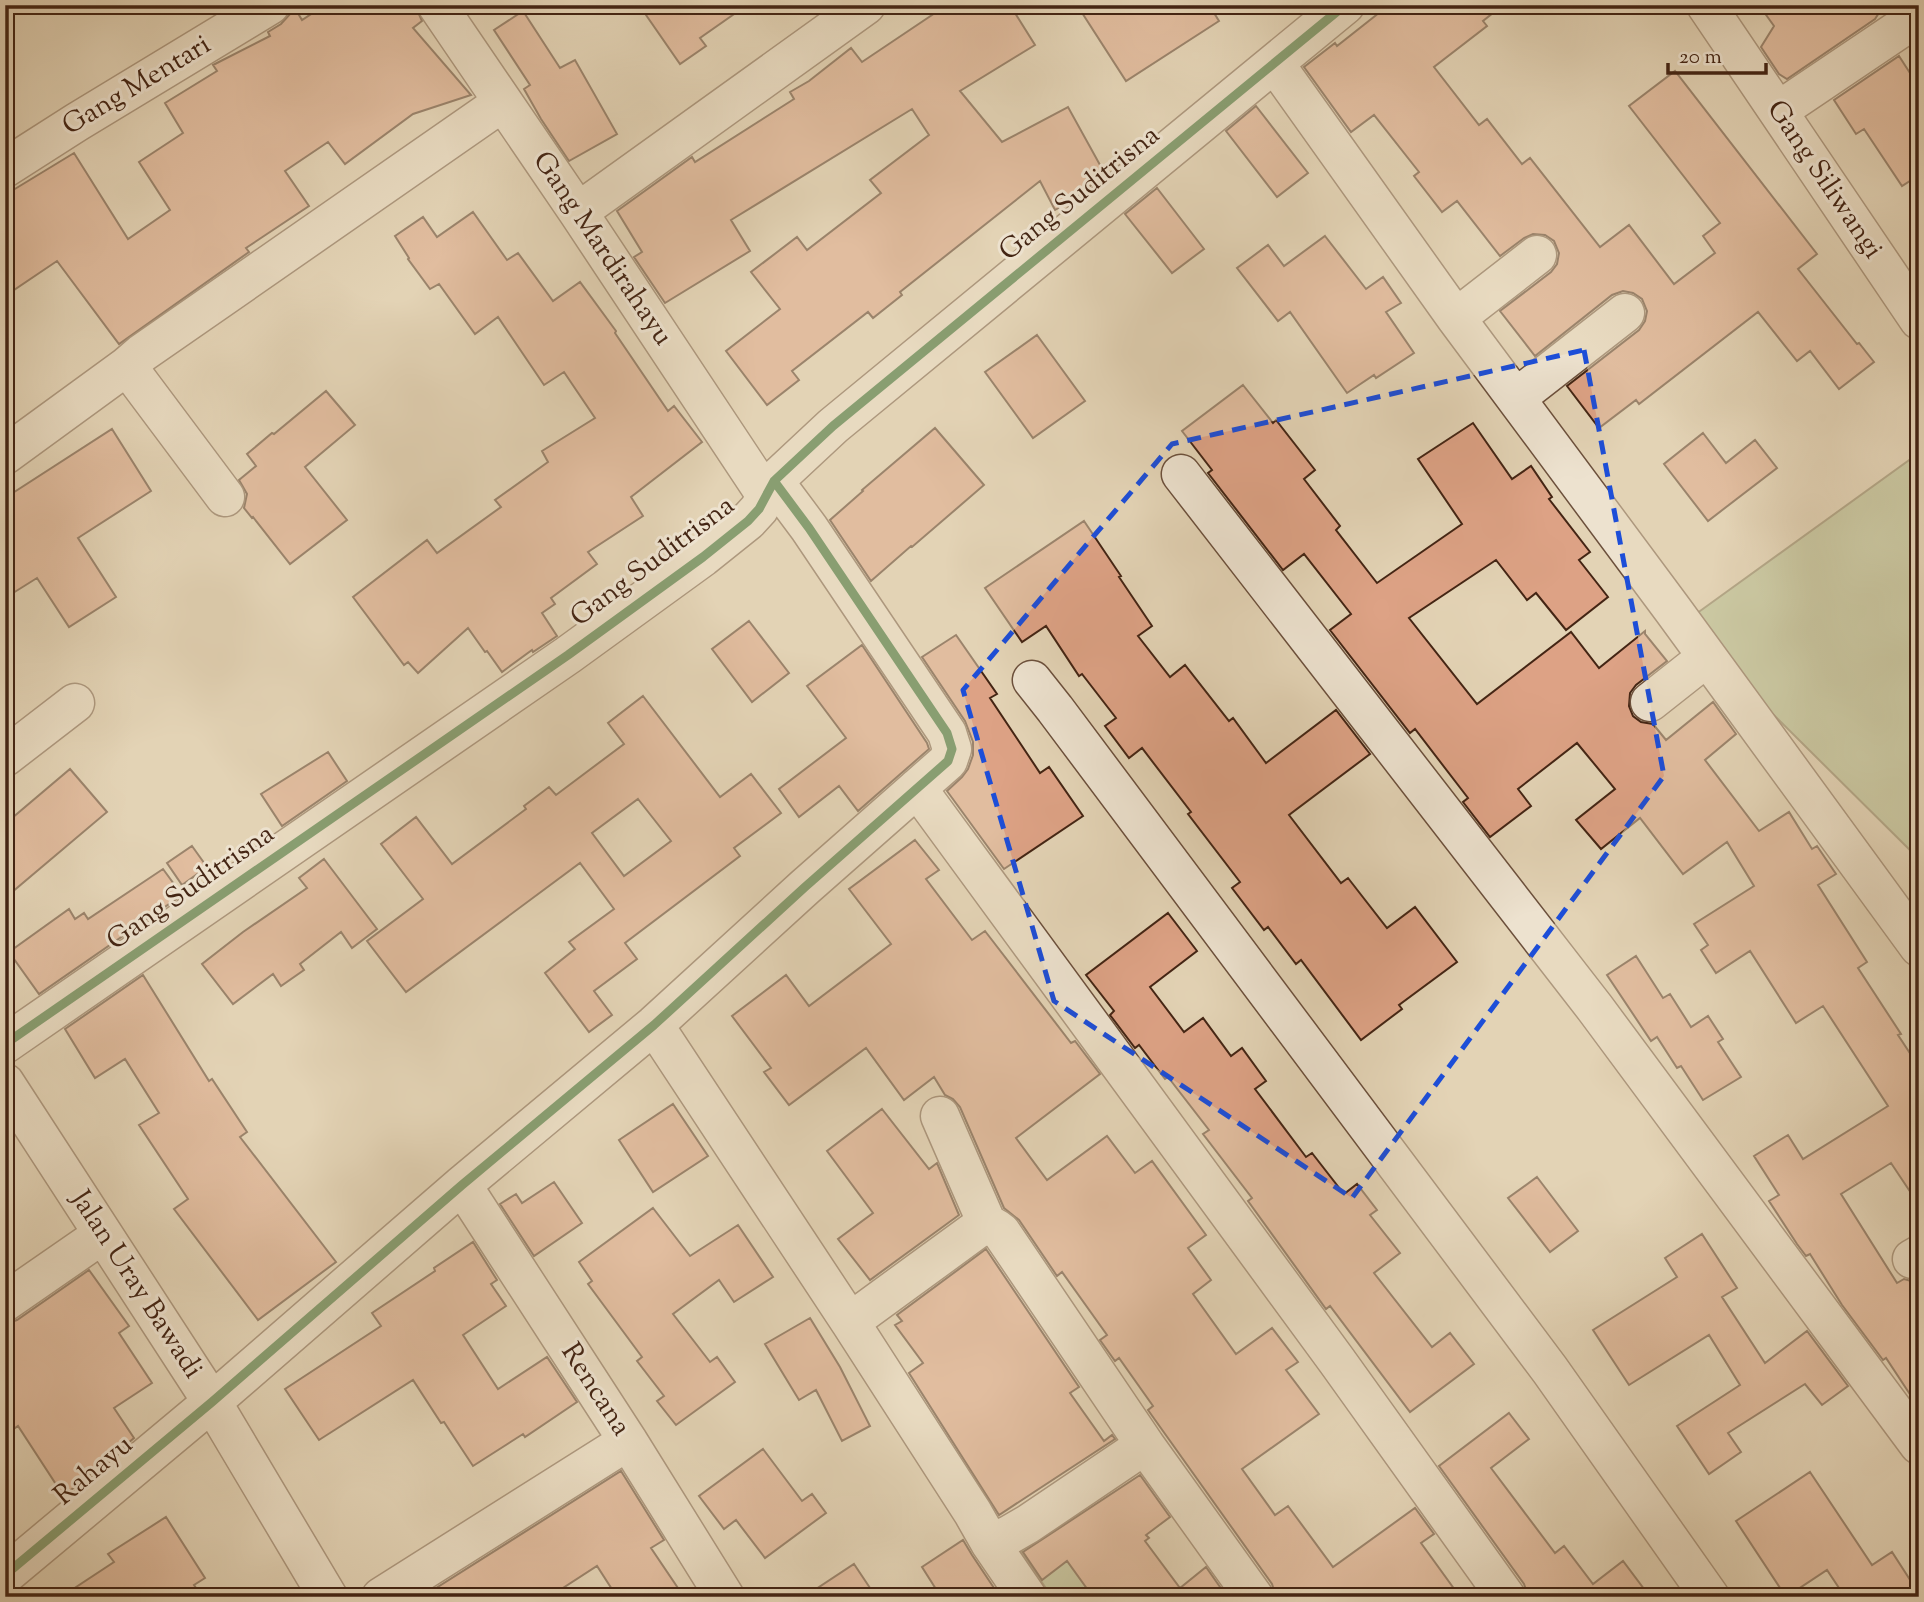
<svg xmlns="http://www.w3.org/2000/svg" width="1924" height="1602" viewBox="0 0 1924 1602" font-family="'Sorts Mill Goudy',serif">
<rect width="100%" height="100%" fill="#e3d3b5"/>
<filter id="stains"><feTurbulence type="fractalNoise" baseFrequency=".00286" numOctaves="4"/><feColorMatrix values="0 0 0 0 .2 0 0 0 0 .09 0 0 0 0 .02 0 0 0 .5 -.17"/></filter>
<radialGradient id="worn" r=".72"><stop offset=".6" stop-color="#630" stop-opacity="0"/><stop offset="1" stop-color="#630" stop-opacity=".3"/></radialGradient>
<path fill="#afbe91" stroke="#7a7252" stroke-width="2" d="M1919,453V859L1682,624Z
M1076,1510L1137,1597H1052L1019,1549Z"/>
<path fill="#dda285" stroke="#442514" stroke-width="2" fill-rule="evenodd" d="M325,5H415L422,21L413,28L471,95L413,114L345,164L328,142L285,171L309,206L246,248L249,252L119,344L57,261L5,296V195L74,153L128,239L170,210L139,162L183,133L165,103L217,71L213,65L270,36L268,32L281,24L290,14L296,10L302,20Z
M659,5H747L700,38L706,46L680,64L646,15Z
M947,5H1010L1035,45L960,91L1002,142L1068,107L1105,174L1073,200L1055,210L1040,181L900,292L902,295L873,318L868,312L792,371L799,380L767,405L726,351L780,309L751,272L797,237L807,250L881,193L870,180L929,135L912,109L731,220L750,251L665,303L634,257L642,252L617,211L692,157L695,162L794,99L790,92L809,81L851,48L862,62Z
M1077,5H1209L1219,21L1126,81Z
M1389,5H1503L1483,21L1487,26L1434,67L1479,125L1487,119L1522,164L1530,158L1600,247L1629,225L1674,284L1715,253L1703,236L1720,223L1629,106L1675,71L1817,254L1798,269L1857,344L1859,343L1874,362L1839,389L1810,351L1797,361L1758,312L1639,404L1636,400L1599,428L1567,386L1639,330L1645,321L1647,311L1642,299L1633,293L1623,291L1612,295L1535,356L1500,311L1551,272L1557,264L1559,253L1554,241L1545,235L1533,234L1524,238L1500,256L1457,201L1442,212L1414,176L1419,172L1374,115L1351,132L1304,67L1335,43L1337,46Z
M1759,5H1884L1875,19L1787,79L1779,74L1761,47L1774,26Z
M523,11L560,68L575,60L617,134L569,161L541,119L524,89L530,85L494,30Z
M1899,56L1919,87V175L1902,186L1864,129L1856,134L1834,100Z
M1256,106L1308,173L1277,197L1226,131Z
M1157,188L1204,249L1172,273L1125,214Z
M473,212L507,260L518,253L553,301L580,282L616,331L615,333L668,411L674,406L702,442L631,497L643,516L588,552L597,564L551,598L555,604L542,613L557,636L533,652L532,650L502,672L487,651L485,652L468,628L418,673L408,662L404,665L353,597L427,540L437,553L501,507L495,500L548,462L542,451L595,418L564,372L544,385L498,317L475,334L439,284L430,289L408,259L409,258L395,236L423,217L437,237Z
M1325,236L1366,289L1383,277L1401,303L1386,312L1414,353L1376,378L1374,375L1347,393L1290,312L1278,321L1237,268L1268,245L1284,266Z
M1037,335L1085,401L1033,438L985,372Z
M1243,385L1273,423L1276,420L1315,470L1304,479L1340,526L1336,530L1377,583L1462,524L1418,459L1473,423L1512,479L1531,466L1552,497L1549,499L1590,552L1579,560L1608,597L1566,630L1536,593L1527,600L1496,560L1409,618L1477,704L1571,632L1599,668L1645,631V634L1667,661L1636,685L1630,693L1629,706L1633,716L1641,722L1653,724L1666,740L1713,702L1736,734L1705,760L1759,831L1789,812L1812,849L1817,846L1836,874L1818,885L1867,962L1858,968L1901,1034L1898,1035L1919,1067V1205L1891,1163L1841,1194L1897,1283L1904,1279L1911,1281L1919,1279V1408L1886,1358L1883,1360L1842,1305L1810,1254L1806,1256L1797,1244L1769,1201L1779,1195L1754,1156L1788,1135L1803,1159L1888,1106L1823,1006L1796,1023L1750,951L1716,973L1701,950L1708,945L1694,924L1754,886L1727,842L1683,874L1640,818L1601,849L1576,820L1615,789L1577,743L1518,789L1531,806L1490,837L1463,802L1468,798L1415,729L1410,733L1330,630L1351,614L1304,554L1283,570L1208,473L1212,470L1182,431Z
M326,391L355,425L305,467L347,520L290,564L253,517L252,518L244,508L247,494L239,480L256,466L247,454L272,433L274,434Z
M935,428L984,485L912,547L911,546L871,581L830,520L863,491L862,490Z
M112,429L151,491L78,538L116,597L69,627L37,578L5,598V498Z
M1703,433L1726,463L1755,440L1777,468L1708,521L1664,464Z
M1084,521L1121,576L1119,577L1152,626L1138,636L1170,677L1185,665L1229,721L1233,718L1266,763L1336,710L1370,754L1289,815L1341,883L1348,878L1387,928L1415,907L1457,962L1399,1005L1402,1009L1361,1040L1301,960L1296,964L1268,927L1264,930L1232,888L1240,882L1188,814L1191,812L1142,748L1129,758L1105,726L1116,718L1082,674L1079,676L1046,626L1022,642L985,588Z
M749,621L789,673L752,702L712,649Z
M956,635L997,694L990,698L1040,773L1049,767L1083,816L1004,869L947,791L962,777L968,769L973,755V742L965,721L922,657Z
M862,645L927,743L929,749L858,811L839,786L799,817L779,789L846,738L807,686Z
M643,696L720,797L751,774L781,813L734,848L740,856L625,943L637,959L594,991L612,1015L589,1032L545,973L575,949L569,942L614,909L580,863L406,992L367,941L423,899L381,844L416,817L452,864L526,809L524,806L549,787L556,795L624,744L608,723ZM638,799L671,841L624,876L592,833Z
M328,752L347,781L282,826L261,794Z
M70,769L107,812L5,898V824Z
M915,840L939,870L926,879L972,940L985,931L1071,1043L1075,1041L1100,1074L1016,1138L1047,1180L1107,1136L1135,1173L1152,1161L1206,1235L1188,1248L1211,1280L1193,1294L1236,1354L1272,1328L1298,1362L1286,1370L1319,1414L1242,1469L1275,1515L1288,1506L1333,1567L1415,1508L1434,1534L1421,1543L1460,1597H1276L1272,1584L1148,1410L1153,1406L1119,1358L1115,1361L1100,1340L1107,1335L1062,1272L1057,1276L1019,1220L1004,1208L960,1107L953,1099L945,1095L934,1077L904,1100L866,1048L789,1105L764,1072L771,1068L732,1016L786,975L809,1006L891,944L849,889Z
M192,846L207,867L182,885L167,863Z
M324,859L377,929L352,948L341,932L300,964L304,970L281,986L273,974L233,1004L202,964L243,932L307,888L299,878Z
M163,869L182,895L39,994L9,952L69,909L75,919L84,913L88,919Z
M1168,913L1197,951L1150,987L1184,1032L1203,1018L1231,1056L1242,1048L1266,1081L1255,1089L1306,1157L1312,1153L1344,1194L1357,1184L1377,1210L1370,1215L1400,1253L1374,1273L1432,1347L1450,1333L1474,1364L1410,1412L1330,1306L1326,1309L1248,1201L1252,1198L1203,1134L1209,1130L1168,1077L1165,1079L1139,1045L1135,1048L1110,1015L1114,1011L1086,975Z
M1636,956L1663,998L1670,994L1691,1027L1708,1016L1723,1039L1718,1042L1741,1077L1703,1100L1681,1066L1677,1068L1657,1037L1651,1041L1607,975Z
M143,975L209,1081L212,1079L247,1132L240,1137L336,1262L258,1320L174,1209L188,1199L139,1125L159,1113L125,1059L95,1078L65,1029Z
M673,1104L708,1156L653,1192L619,1140Z
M882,1109L929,1169L937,1163L959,1215L870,1280L838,1239L873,1213L827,1151Z
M1537,1177L1578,1231L1550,1252L1508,1198Z
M554,1182L582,1223L534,1256L500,1204L516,1194L522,1203Z
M653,1208L690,1256L738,1225L773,1277L734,1302L719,1280L673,1314L710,1362L717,1357L735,1382L676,1425L657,1401L664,1396L637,1361L642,1357L588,1284L592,1281L579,1262Z
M1702,1234L1737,1288L1722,1297L1765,1363L1807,1331L1848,1386L1822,1405L1805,1384L1728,1433L1741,1452L1709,1474L1677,1426L1740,1385L1709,1335L1629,1385L1593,1330L1677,1277L1665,1258Z
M473,1242L497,1280L491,1284L506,1306L463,1335L498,1389L547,1357L577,1402L525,1437L523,1434L473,1466L444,1422L441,1423L413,1380L319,1440L285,1389L381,1326L372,1313L435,1271L434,1268Z
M986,1249L1079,1387L1070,1393L1104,1441L1112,1435L1115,1439L999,1515L909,1373L923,1363L895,1325L902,1321L897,1315Z
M89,1270L129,1326L119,1333L152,1383L114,1408L134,1438L78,1485L63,1495L18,1426L5,1435V1324L17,1320Z
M810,1318L840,1367L870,1426L842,1441L816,1390L799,1400L765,1344Z
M1509,1413L1529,1439L1491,1468L1555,1553L1564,1546L1593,1584L1623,1561L1650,1597L1528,1596L1524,1584L1439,1466Z
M763,1449L802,1501L812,1494L826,1513L765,1558L736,1520L724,1529L699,1496Z
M621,1471L664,1540L651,1548L684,1597H617L597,1566L549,1597H422Z
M1810,1472L1872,1565L1892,1552L1914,1586L1899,1597H1845L1827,1570L1786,1597L1736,1521Z
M1140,1475L1170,1517L1146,1535L1149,1538L1145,1541L1180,1588L1206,1567L1227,1597H1093L1067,1561L1042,1580L1023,1552Z
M166,1517L205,1578L194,1585L202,1597H61L114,1562L108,1554Z
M963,1540L972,1555L1000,1597H941L922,1567Z
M854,1564L876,1597H804Z"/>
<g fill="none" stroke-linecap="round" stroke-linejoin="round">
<g stroke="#6c503c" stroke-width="41">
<path id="minor" d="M437,5L578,212L765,494
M1706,5L1919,320
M1275,64L1456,318L1673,610L1919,947
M1778,111L1919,16
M5,168L77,122L270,5
M578,212L866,5
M1456,318L1537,255
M1516,398L1625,313
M5,455L127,366
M1181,474L1595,1008L1919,1445
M225,497L127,366L142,353L503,102
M1032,680L1055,709L1550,1370L1710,1597
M1650,702L1707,657
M5,757L75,703
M917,788L1337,1361L1506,1597
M654,1025L850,1322L976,1230C986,1224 993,1225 1001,1232L1145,1445L1254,1597
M5,1044L568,655L703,557L748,521L759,509L774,481L833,426L1345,5
M5,1083L212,1402L328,1597
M940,1116L988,1226
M462,1185L628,1441L725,1597
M1912,1259L1919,1255
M5,1302L103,1234
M850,1322L973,1513L990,1543L1009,1535L1028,1524L1145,1445
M990,1543L1027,1597
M5,1575L212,1402L462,1185L654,1025L805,887L948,761L952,749L947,733L809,528L774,481
M381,1597L628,1441"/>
</g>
<use href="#minor" stroke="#ede2cf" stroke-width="38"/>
<g stroke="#ede2cf" stroke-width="13">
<path id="cycleway" d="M5,1044L568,655L703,557L748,521L759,509L774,481L833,426L1345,5
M5,1575L212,1402L462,1185L654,1025L805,887L948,761L952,749L947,733L809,528L774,481"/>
</g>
<use href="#cycleway" stroke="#1b5e20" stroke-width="9"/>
</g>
<path d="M0 0H1924V1602H0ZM1584,350L1664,776L1352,1198L1054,1001L963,690L1172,444Z" fill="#e3d3b5" fill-opacity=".55" fill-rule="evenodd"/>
<path fill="none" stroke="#1d4ed8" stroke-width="5" stroke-dasharray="14 9" stroke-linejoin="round" d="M1584,350L1664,776L1352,1198L1054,1001L963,690L1172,444Z"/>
<g text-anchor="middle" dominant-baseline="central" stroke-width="6" stroke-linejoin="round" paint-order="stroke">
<g font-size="28" fill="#442514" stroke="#ede2cf">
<text transform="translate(137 86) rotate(-31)">Gang Mentari</text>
<text transform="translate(1824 180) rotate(56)">Gang Siliwangi</text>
<text transform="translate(1080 194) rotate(-39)">Gang Suditrisna</text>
<text transform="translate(602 249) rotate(56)">Gang Mardirahayu</text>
<text transform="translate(653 562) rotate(-37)">Gang Suditrisna</text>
<text transform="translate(191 888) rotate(-35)">Gang Suditrisna</text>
<text transform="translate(136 1285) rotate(57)">Jalan Uray Bawadi</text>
<text transform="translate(595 1390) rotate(57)">Rencana</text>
<text transform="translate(94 1471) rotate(-40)">Rahayu</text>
</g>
</g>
<rect width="1924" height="1602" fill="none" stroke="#e3d3b5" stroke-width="28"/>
<rect x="7" y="7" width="1910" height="1588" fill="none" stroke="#442514" stroke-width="3.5"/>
<rect x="14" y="14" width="1896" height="1574" fill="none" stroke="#442514" stroke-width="2"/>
<path d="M1668 63v10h98v-10" fill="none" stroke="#442514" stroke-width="3.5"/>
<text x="1679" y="63" font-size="21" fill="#442514" stroke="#ede2cf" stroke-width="5" paint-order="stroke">20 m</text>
<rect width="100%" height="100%" filter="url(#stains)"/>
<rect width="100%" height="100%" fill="url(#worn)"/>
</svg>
